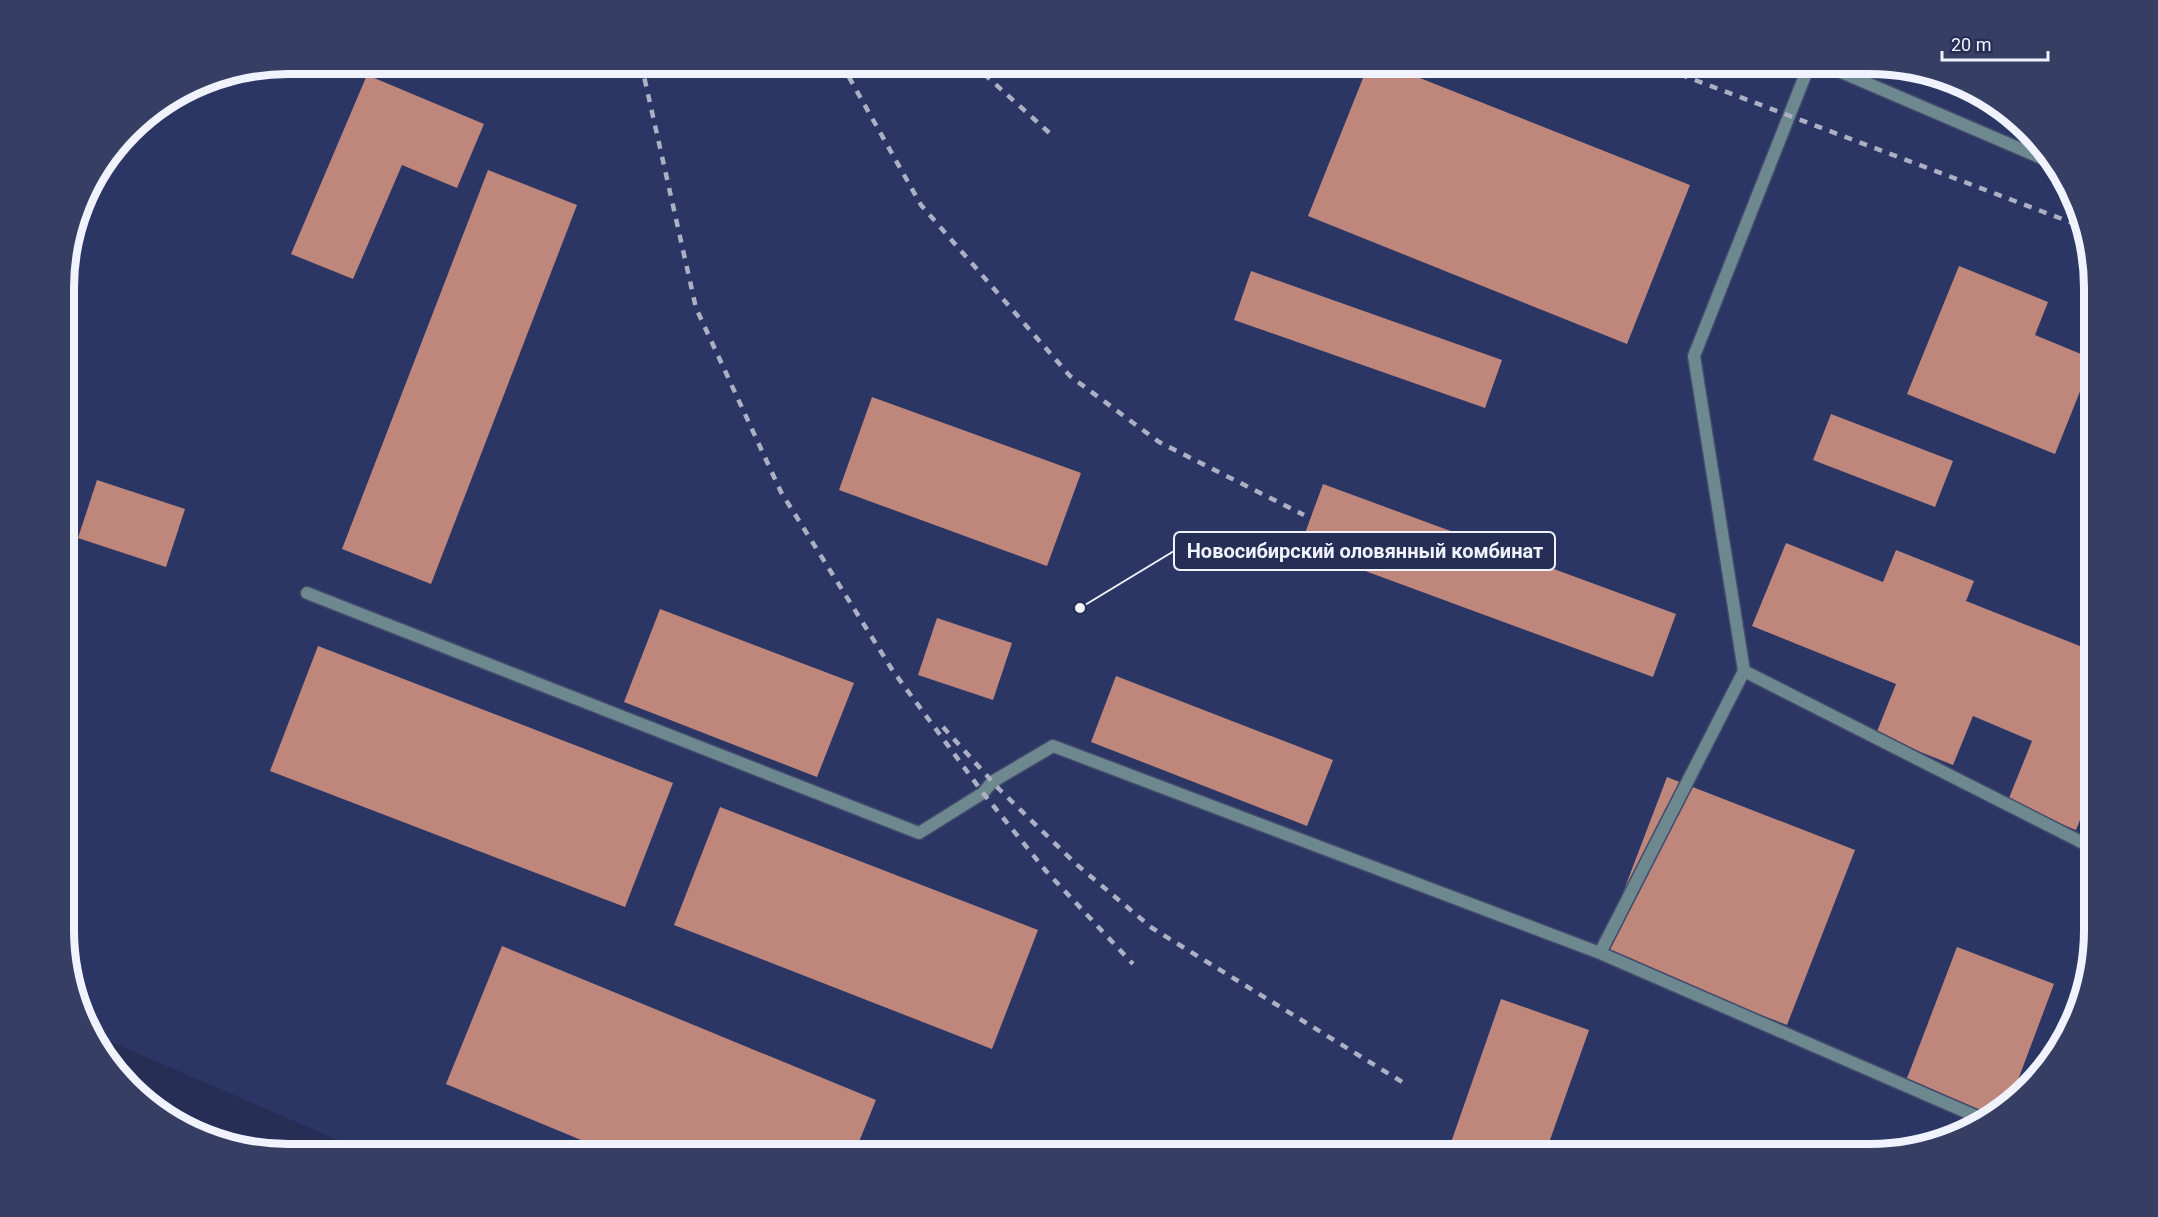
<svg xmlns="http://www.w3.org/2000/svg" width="2158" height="1217" viewBox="0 0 2158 1217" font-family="Roboto,sans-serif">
<rect width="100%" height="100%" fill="#262e56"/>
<path fill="#2c3665" d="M288,63H1871L1928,71L1982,93L2057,163L2083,216L2094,272L2095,944L2065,1041L2029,1088L1983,1124L1885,1154H370L93,1034L65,958V259L86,188L139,119L202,80Z"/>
<path fill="#bf877b" d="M1369,63H1382L1690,185L1627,344L1308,216Z
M367,75L484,124L457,188L402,165L353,279L291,254Z
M488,170L577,205L431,584L342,549Z
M1959,266L2048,302L2035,335L2093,359L2055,454L1907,394Z
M1251,271L1502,360L1485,408L1234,320Z
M872,397L1081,473L1047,566L839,490Z
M1831,414L1953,461L1935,507L1813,460Z
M97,480L185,509L166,567L78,538Z
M1323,484L1676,614L1653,677L1300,547Z
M2094,512H2095V538L2086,534Z
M1786,543L1883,582L1896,550L1974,581L1966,601L2095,652V782L2076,830L2007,803L2032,741L1973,716L1953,765L1876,734L1896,684L1752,626Z
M660,609L854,683L817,777L624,702Z
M937,618L1012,643L993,700L918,675Z
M318,646L673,783L625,907L270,771Z
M1116,676L1333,760L1307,826L1091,742Z
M1667,777L1855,850L1787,1025L1600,953Z
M720,807L1038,930L992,1049L674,925Z
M502,946L876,1100L854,1154H615L446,1084Z
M1957,947L2054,984L2009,1104L1990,1119L1904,1086Z
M1501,999L1589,1030L1545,1154H1447Z"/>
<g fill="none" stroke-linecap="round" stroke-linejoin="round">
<g stroke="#424a6d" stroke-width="15">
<path id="lane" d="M1820,63L2058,165
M307,593L919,833L983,793L992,782L1053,746L1600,953
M1744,671L1694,356L1810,63
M1987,1121L1600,953L1744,671L2095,849"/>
</g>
<use href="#lane" stroke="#6d888e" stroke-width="12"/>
<path stroke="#acb0c4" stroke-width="4.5" stroke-dasharray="8 8" stroke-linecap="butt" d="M641,63L696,308L781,492L893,671L983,793L1046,871L1133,964
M841,63L921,205L1070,376L1159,442L1304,515
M972,63L1055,138
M1650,63L2086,228
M943,727L999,789L1076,864L1152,928L1407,1085"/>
</g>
<path d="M0 0H2158V1217H0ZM288 74H1870A214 214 0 0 1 2084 288V930A214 214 0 0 1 1870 1144H288A214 214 0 0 1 74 930V288A214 214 0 0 1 288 74Z" fill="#363e63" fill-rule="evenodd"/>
<path fill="none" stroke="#f0f3fd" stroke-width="8" d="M288 74H1870A214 214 0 0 1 2084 288V930A214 214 0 0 1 1870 1144H288A214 214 0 0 1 74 930V288A214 214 0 0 1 288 74Z"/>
<path fill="none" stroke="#f0f3fd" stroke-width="2" d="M1080 608L1174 551"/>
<circle fill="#f0f3fd" stroke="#262e56" stroke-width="2" cx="1080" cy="608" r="6"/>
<rect fill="#262e56" stroke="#f0f3fd" stroke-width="2" x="1174" y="532" width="381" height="38" rx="6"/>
<g font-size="20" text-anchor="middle" font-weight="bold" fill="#f0f3fd">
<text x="1365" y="558">Новосибирский оловянный комбинат</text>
</g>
<path d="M1942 51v9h106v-9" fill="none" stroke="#f0f3fd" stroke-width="3"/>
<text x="1951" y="51" font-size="18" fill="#f0f3fd" stroke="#262e56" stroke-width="4.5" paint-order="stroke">20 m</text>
</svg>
